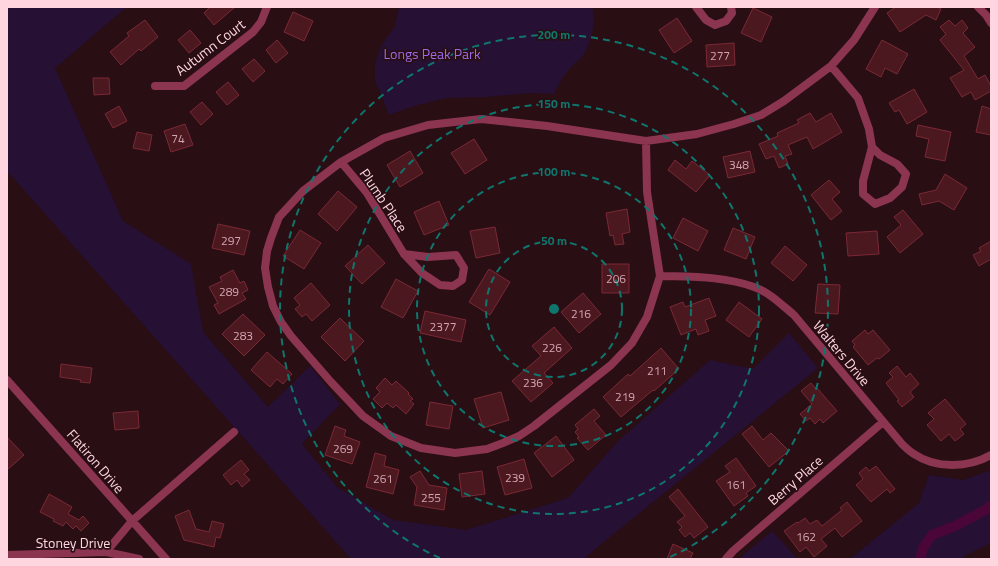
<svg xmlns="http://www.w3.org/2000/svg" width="998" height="566" viewBox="0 0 998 566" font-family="'Titillium Web',sans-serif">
<rect width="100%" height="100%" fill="#290e13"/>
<path fill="#261034" d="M7,7H127L55,68L123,221L191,264L203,332L268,407L310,366L340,404L302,444L337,487L393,520L466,530L568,498L618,441L710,360L753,369L789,333L818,368L583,559H351L7,171Z
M399,7H592C596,20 592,40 585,52C582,58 575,63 570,68C563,76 558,85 554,94L530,93L485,97L446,98L411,107L389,115L375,80V64L381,46L395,26Z
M991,470V543L966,555L962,559H850L919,503L929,475L963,480Z
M772,531L798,559H740L743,555Z"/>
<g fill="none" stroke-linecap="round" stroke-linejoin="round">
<path stroke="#4a0637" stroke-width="10" d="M920,559L923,548L932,535L955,526L987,509L991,505"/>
</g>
<path fill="#4c1820" stroke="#7a2935" d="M210,7H235L214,25L204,13Z
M896,7H937L941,9L936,20L926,15L900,32L887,13Z
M753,8L772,17L761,42L741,33Z
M293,12L313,21L304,41L284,32Z
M677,18L692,41L674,53L659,30Z
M145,20L158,37L141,51L139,49L121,65L110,52L129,36L127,33Z
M949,20L955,26L962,20L968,28L963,33L975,47L964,56L978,79L985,75L991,86V91L975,100L971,92L962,97L950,78L964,70L940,40L946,34L940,27Z
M190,30L201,43L189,53L178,40Z
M277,40L288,53L276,63L266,50Z
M882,40L908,54L897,74L885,68L881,77L866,69Z
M734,43L735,65L707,67L706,45Z
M254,59L265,71L253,82L242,69Z
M93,78H109L110,94L94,95Z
M228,82L239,95L227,105L216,92Z
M914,89L927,112L907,124L899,110L895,112L889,103Z
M202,102L213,114L201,125L190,112Z
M119,106L127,121L113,128L105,114Z
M982,106L991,109V135L976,132Z
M810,113L816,122L831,113L842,132L813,149L807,137L788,145L792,154L785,156L788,164L779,168L774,156L766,159L759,144L778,136L777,133L799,123L797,120Z
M185,124L193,145L171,152L164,131Z
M918,125L951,132L945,161L925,157L929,139L916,136Z
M137,132L152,135L149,151L133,148Z
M474,139L487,160L465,174L451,153Z
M410,151L423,173L400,187L387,165Z
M750,151L755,172L728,178L723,157Z
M675,160L686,169L692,161L710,175L696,192L668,170Z
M945,174L967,188L954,210L939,201L922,205L919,194L936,190Z
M829,180L840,192L832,199L842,211L831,220L811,195Z
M338,191L357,207L337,231L318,214Z
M439,201L449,225L424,235L414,212Z
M627,209L630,232L622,234L624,244L615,245L613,235L610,236L606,213Z
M903,210L923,234L900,253L887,237L901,225L894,217Z
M683,218L708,231L698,251L673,238Z
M218,224L250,231L244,255L212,248Z
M495,227L500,253L476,258L470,231Z
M733,228L755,237L746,259L724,250Z
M300,230L321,243L304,269L283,256Z
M877,231L879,254L848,256L846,233Z
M991,241V259L979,266L973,255L981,251L979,248Z
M368,245L385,263L362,284L345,266Z
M785,246L807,265L793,281L771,263Z
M602,264H629V293H602Z
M489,269L510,282L490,315L469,302Z
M233,270L240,283L244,281L248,290L242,293L246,299L219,314L214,305L218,303L209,287L222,281L220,277Z
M396,279L418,291L403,318L381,307Z
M311,283L330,305L312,321L306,314L302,317L295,309L300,305L294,298Z
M818,284L840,285L838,314L815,313Z
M583,293L601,314L579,333L561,312Z
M709,298L716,316L705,320L709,331L698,335L696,329L681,335L670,307L683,302L685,307Z
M739,302L762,319L749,337L726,320Z
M425,311L466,320L461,342L420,333Z
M243,314L265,335L244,356L222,334Z
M340,318L364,341L345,361L321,337Z
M554,327L572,348L544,373L553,383L531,402L512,381L541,356L532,346Z
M865,330L868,334L873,330L890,350L879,359L877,358L868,365L853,347L855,345L852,341Z
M661,348L679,369L654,391L653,390L621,417L603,397L628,374L630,376Z
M267,352L292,374L283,384L277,379L270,387L251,370Z
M61,364L92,368L90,383L80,382L81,380L60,377Z
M897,366L906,377L910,373L919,384L910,392L914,397L902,407L897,401L899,400L886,383L893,377L889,373Z
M385,378L392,385L396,381L409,393L408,394L413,399L410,401L414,404L406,414L396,405L393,408L387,403L382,408L373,399L380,392L376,388Z
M811,383L816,389L817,388L837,411L823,423L820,419L815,424L810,418L806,421L800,414L812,404L801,391Z
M501,392L509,420L483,428L474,399Z
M945,399L966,424L960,429L964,434L955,441L949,434L941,441L927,425L934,419L928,413Z
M430,402L453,406L449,429L426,425Z
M594,409L600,416L594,421L606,435L588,450L577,438L579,437L575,432L578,429L575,425Z
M138,411L139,428L115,430L113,413Z
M335,426L346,430L344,436L360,442L352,464L325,455Z
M752,426L763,440L771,433L789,451L769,467L742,434Z
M556,436L574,460L552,477L534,453Z
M7,437L24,455L7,470Z
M375,453L386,456L384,466L399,470L393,494L366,487Z
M736,458L756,486L746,493L748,496L734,506L716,481L730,472L725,466Z
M524,459L532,488L505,495L497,467Z
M241,460L249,470L244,474L250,480L242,487L237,480L231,485L223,475Z
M876,466L895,489L890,493L887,489L871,502L856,485L863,479L859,473L866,467L869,471Z
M420,471L429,485L447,488L444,510L414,505L417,487L410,477Z
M482,471L485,494L462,497L459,474Z
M678,489L708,527L694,538L690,533L685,537L679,530L682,527L677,522L685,516L669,497Z
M49,494L72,507L68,514L79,520L83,516L89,523L81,531L76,526L73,529L66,522L63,526L53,521L54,519L40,512Z
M847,502L862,521L842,537L835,528L821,539L827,546L814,557L806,547L800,552L784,531L797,522L798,523L805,518L810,524L817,520L822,526L842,510L840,508Z
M189,510L196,529L209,532L212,521L224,524L220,538L216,537L214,547L184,540L175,516Z
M673,544L693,553L690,559H667Z"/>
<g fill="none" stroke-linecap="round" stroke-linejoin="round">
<path stroke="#8c3551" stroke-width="8" d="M696,7L706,20L715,25L726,21L732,13L731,7
M978,7L986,15L991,23
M831,66L858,98L869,129L872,147L863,181V194L875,204L890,198L902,187L906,174L897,164L880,155L872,147
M155,86H184L253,32L261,22L267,7
M646,141L647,192L660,276L647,317L632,343L611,365L534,426L519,436L503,443L487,449L455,453L421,448L391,436L363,416L331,382L291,336L281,322L273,306L268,287L265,268L267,251L271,238L279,217L303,191L341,162L384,138L428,125L481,119L547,126L646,141L697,134L734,124L761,115L784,101L831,66L854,40L875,7
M341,162L367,193L404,254L422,273L440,285L453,286L462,280L464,268L456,255L428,257L404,254
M660,276C691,277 724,276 754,287C769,292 782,305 794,315L902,444C906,448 909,451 914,454C936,469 968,468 991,455
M7,380L166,559
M106,552L132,521L234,432
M7,555L106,552L139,559
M726,559L733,551L883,422"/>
</g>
<g fill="none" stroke="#0f766e" stroke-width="2" stroke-dasharray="7 5">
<circle cx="554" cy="309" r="68"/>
<circle cx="554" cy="309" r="137"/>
<circle cx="554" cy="309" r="205"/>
<path d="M440 558A274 274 0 1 1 668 558"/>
</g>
<g text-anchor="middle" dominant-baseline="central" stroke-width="3.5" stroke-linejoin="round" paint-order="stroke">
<g font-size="12" fill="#d2a6b0">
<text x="720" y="55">277</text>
<text x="178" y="138">74</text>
<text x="739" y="164">348</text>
<text x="231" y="240">297</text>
<text x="616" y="278">206</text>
<text x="229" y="291">289</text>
<text x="581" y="313">216</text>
<text x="443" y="326">2377</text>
<text x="243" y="335">283</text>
<text x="552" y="347">226</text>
<text x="657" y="370">211</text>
<text x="533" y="382">236</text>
<text x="625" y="396">219</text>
<text x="343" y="448">269</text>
<text x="515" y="477">239</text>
<text x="383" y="478">261</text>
<text x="736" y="484">161</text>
<text x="431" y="497">255</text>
<text x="806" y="536">162</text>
</g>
<g font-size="14" fill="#ffd6e0" stroke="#290e13">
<text transform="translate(210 47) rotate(-37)">Autumn Court</text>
<text transform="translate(384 200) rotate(56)">Plumb Place</text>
<text transform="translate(842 353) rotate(50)">Walters Drive</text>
<text transform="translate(96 461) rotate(49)">Flatiron Drive</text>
<text transform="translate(795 480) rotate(-41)">Berry Place</text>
<text x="73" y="542">Stoney Drive</text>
</g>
<g font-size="14" fill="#9d69eb" stroke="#290e13">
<text x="432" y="53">Longs Peak Park</text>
</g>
</g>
<circle cx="554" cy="309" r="6" fill="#0f766e" stroke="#290e13" stroke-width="2"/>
<g font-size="12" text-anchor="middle" font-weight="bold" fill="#0f766e" stroke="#290e13" stroke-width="3.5" stroke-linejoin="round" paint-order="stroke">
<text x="554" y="39">200 m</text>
<text x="554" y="108">150 m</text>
<text x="554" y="176">100 m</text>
<text x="554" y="245">50 m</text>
</g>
<rect width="998" height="566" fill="none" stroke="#ffd6e0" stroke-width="16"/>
</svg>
